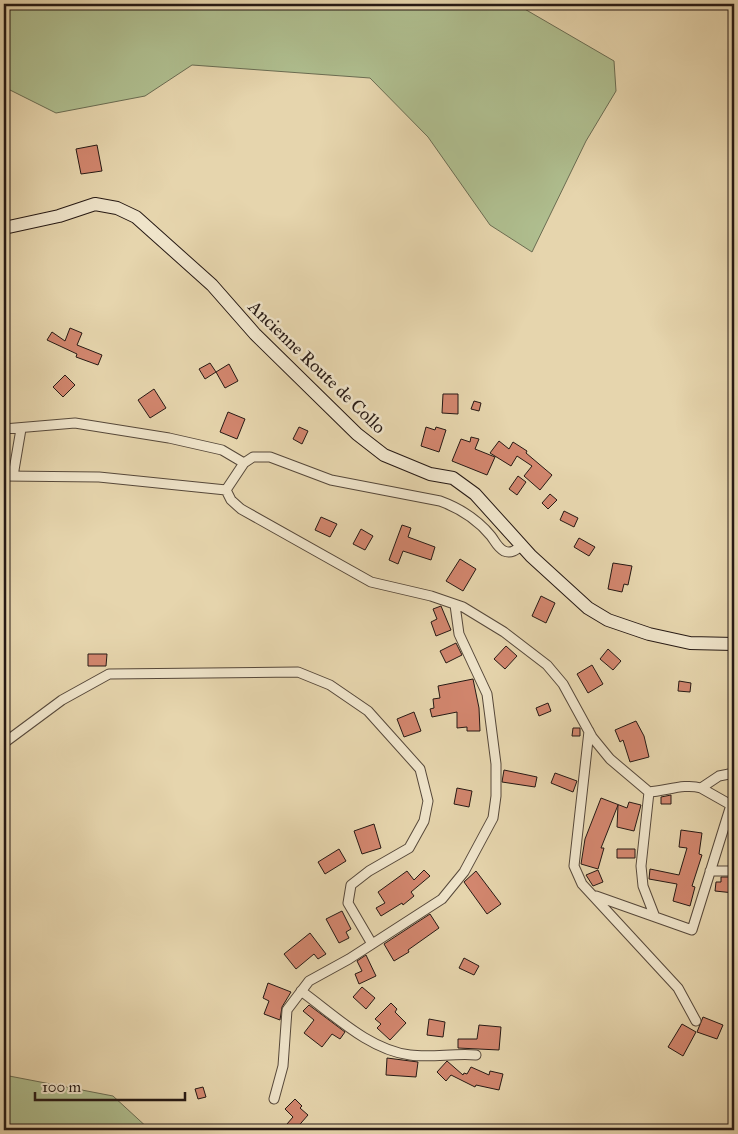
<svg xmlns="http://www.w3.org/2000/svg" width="738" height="1134" viewBox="0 0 738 1134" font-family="'IM FELL Great Primer',serif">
<rect width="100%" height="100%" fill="#e6d5ad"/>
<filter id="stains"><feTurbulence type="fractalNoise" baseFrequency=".004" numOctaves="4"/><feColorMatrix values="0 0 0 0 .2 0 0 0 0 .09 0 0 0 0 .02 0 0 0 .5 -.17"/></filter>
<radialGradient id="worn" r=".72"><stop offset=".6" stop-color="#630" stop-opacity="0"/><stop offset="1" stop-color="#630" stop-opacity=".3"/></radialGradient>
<path fill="#afbe8f" stroke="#6a6c52" d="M4,4H516L614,61L616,91L586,141L532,252L490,225L428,137L370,78L192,65L145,96L56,113L4,87Z
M4,1075L113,1096L150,1130H4Z"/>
<path fill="#d2866e" stroke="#261914" d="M97,145L102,171L81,174L76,149Z
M70,328L82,333L77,345L102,355L98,365L76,357L77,354L47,340L52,332L65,341Z
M210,363L216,372L229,364L238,381L225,388L216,372L205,379L199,369Z
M65,375L75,385L63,397L53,387Z
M154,389L166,408L150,418L138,400Z
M443,394H458V414L442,413Z
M474,401L481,403L479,411L471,409Z
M228,412L245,419L237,439L220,432Z
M299,427L308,431L302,444L293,439Z
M426,427L435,430L436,427L446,430L439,452L421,446Z
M471,437L479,439L475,449L495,457L487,475L452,461L461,439L470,442Z
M499,441L509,449L513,442L527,451L526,453L552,475L540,490L524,476L532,466L517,456L511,466L490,453Z
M518,476L526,482L517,495L509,489Z
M550,494L557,500L548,509L542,503Z
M564,511L578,518L574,527L560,520Z
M321,517L337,524L330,537L315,530Z
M402,525L411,528L408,537L435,547L431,560L403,551L398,564L389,560Z
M361,529L373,536L365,550L353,544Z
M579,538L595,547L589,556L574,547Z
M460,559L476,569L463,591L446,581Z
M613,563L632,566L628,585L624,584L622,592L608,589Z
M541,596L555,603L546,623L532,616Z
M441,606L451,630L436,636L431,622L437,619L433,609Z
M456,643L462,655L446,663L440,651Z
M506,646L517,656L505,669L494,659Z
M608,649L621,661L613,670L600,659Z
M88,654H107L106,666H88Z
M592,665L603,684L588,693L577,674Z
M473,679L479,708L480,731H467V727L457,728V712L432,717L430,709L434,708L433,699L440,698L438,686Z
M679,681L691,683L690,692L678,691Z
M548,703L551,711L539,716L536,708Z
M414,712L421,731L404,737L397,719Z
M636,721L644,736L649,757L630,762L623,740L620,742L615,730Z
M573,728H580V736H572Z
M504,770L537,777L535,787L502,782Z
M555,773L577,781L573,792L551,783Z
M457,788L472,791L469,807L454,804Z
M671,795V804H661V797Z
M601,798L627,808L629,802L641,805L634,831L617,827L618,805L601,848H604L598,869L581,864L585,839Z
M374,824L381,848L362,854L354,831Z
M681,830L702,833L699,854L702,855L692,886L695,887L690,906L673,901L677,884L649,879L650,869L679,875L687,848L679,847Z
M339,849L346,861L325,874L318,862Z
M617,849H635V858H617Z
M424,870L430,876L411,892L414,896L403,905L402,903L381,916L376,908L385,903L378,892L407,871L414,880Z
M598,870L603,882L593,886L586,875Z
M476,871L501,904L487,914L464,882Z
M721,877H734V893L715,891L716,882H721Z
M342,911L351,929L346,932L349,938L339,943L326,919Z
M430,914L439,928L408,950L409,952L394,961L384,944Z
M310,933L326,954L318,959L314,954L296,969L284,954Z
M366,955L376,976L359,984L355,974L362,971L357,961Z
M464,958L479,966L474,975L459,968Z
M268,983L291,992L282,1007L280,1020L264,1014L269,1001L263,998Z
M362,987L375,998L366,1009L353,997Z
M391,1003L397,1009L395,1012L406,1023L390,1040L377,1028L381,1024L375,1019Z
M309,1005L345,1032L340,1039L332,1034L322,1047L304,1033L314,1020L303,1011Z
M703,1017L723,1025L717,1039L697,1032Z
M429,1019L445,1022L443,1037L427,1035Z
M682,1024L696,1032L683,1056L668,1047Z
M479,1025L501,1027L499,1050L458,1048V1039H477Z
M387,1058L418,1062L416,1077L386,1075Z
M447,1061L463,1075L464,1073L467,1074L471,1067L489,1075L490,1071L503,1074L499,1090L476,1085L475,1087L451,1075L446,1081L437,1072Z
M203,1087L206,1097L198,1099L195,1089Z
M295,1099L302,1106L300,1108L308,1115L295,1130L287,1124L293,1117L285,1109Z"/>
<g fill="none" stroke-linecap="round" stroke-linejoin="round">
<g stroke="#56483a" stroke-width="11">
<path id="street" d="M4,429L75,423L169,438L222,450L244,463
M4,476L99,477L226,490
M13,476L21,429
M226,490L231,500L241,509L371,582L431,596L463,607L504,632L547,665L563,684L592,737L610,759L649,792C666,791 685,783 701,788L719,776L734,773
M226,490L244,463L253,457H270L331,480L440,501C459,508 478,520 491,536C495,541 497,547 504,551C511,554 516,550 521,546
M589,731L574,866L582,884L678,988L696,1021
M4,743L62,700L109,674L298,672L330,685L368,711L420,769L428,801L424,821L409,848L369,871L351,885L348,903L372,944
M649,792L641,866L643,886L655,917
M710,871H734
M596,896L692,930L731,805L701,788
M301,991C333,1014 369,1050 410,1055C431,1058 454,1053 476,1055
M274,1099L283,1066L287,1010L309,981L349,959L442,899L464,872L493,818L496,796V764L487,694L459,634L455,605"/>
</g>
<g stroke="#261914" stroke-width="14">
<path id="secondary" d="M4,228L59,216L95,204L117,208L136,217L212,285L255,334L357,434L384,455L430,474L453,478L475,494L531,556L588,608L608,620L649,634L690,643L734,644"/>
</g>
<use href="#street" stroke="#efe4ca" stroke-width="9"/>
<use href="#secondary" stroke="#efe4ca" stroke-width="12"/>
</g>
<g text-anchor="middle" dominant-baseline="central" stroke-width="5" stroke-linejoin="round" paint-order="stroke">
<g font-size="18" fill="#261914" stroke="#efe4ca">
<text transform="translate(317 367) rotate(44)">Ancienne Route de Collo</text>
</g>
</g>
<rect width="738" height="1134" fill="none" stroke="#e6d5ad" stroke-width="20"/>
<rect x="5" y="5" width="728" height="1124" fill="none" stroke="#261914" stroke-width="2.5"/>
<rect x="10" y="10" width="718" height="1114" fill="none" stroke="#261914"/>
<path d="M35 1092v8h150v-8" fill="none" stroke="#261914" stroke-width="2.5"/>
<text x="42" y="1092" font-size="15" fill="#261914" stroke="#efe4ca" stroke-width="4" paint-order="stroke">100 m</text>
<rect width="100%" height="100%" filter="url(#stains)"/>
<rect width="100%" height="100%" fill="url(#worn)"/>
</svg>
